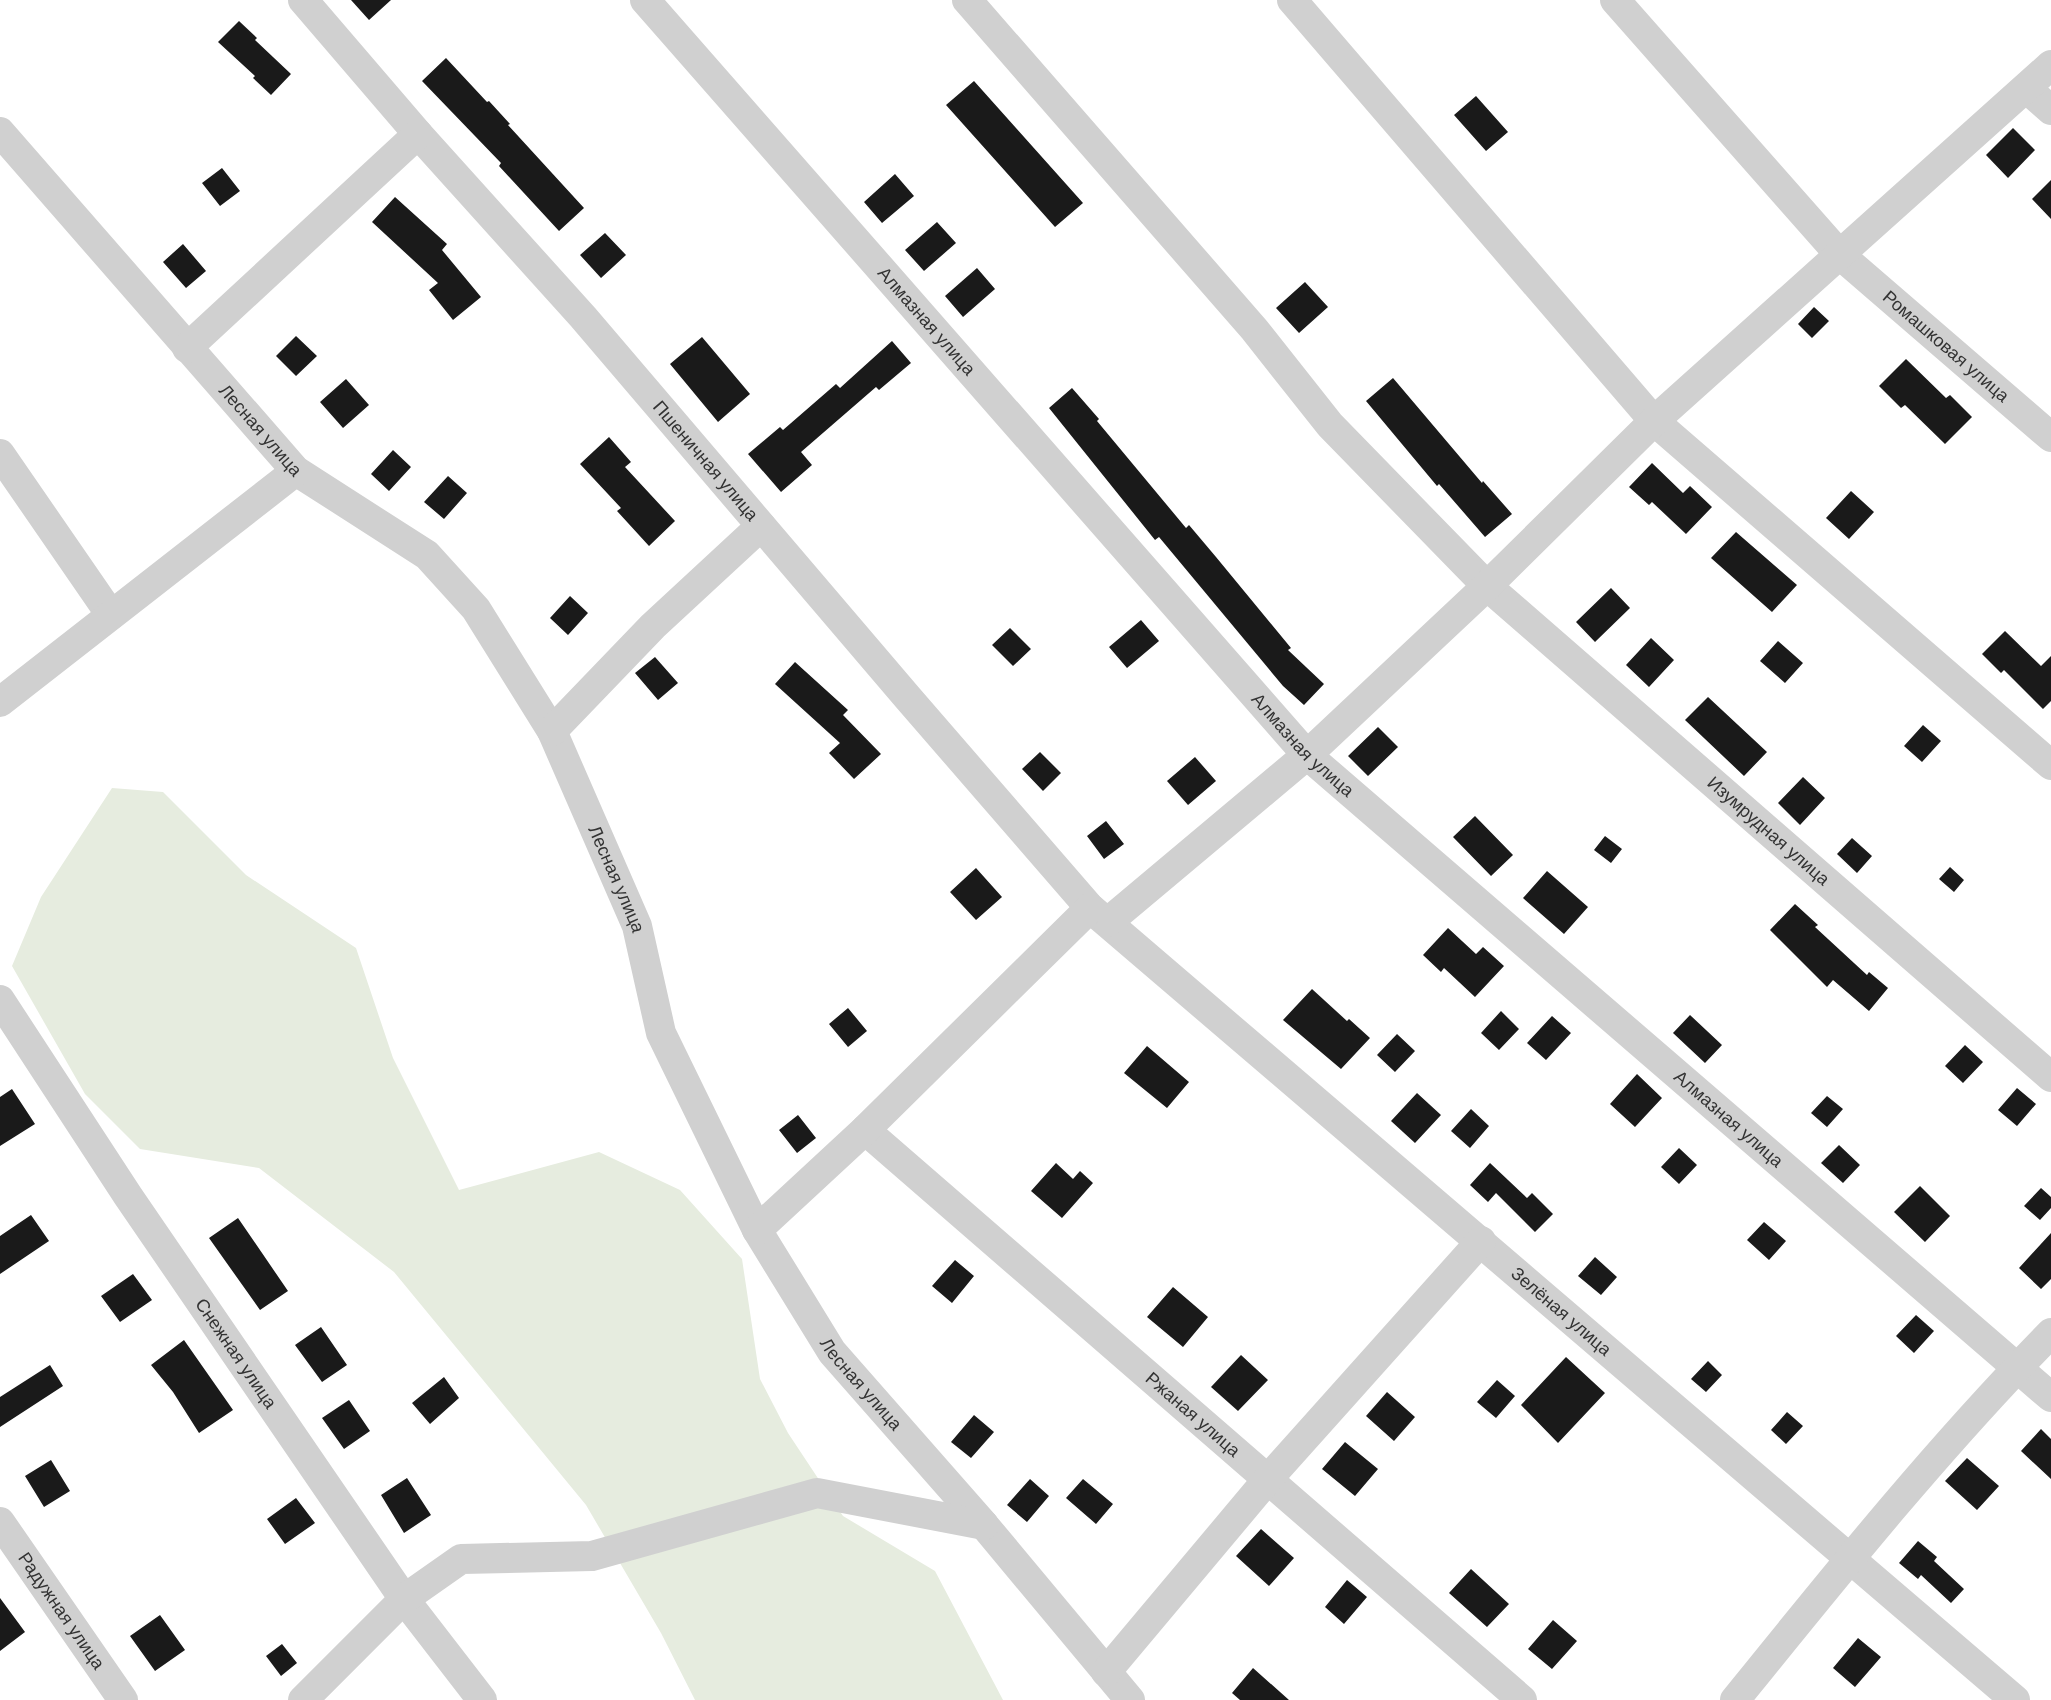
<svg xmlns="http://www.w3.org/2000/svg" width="2051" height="1700" viewBox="0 0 2051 1700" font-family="Helvetica,sans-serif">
<rect width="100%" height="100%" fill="#fff"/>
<path fill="#e6ecdf" d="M112,788L163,792L246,875L356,948L393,1058L459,1190L599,1152L680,1190L742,1259L760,1379L788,1433L843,1516L935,1571L1003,1700H695L661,1633L586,1505L394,1272L259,1168L140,1149L85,1094L12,966L41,897Z"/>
<path fill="#1a1a1a" d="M351,0H391L369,20Z
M239,21L257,38L255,40L291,74L271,95L253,78L255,76L218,42Z
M446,58L487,102L489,101L510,124L508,125L584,208L559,231L499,166L501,163L422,81Z
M974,81L1083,203L1055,227L946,105Z
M1476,96L1508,132L1486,151L1454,115Z
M2013,128L2035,150L2008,178L1986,155Z
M222,168L240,191L220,206L202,183Z
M895,174L914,196L882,223L864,202Z
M2051,180V219L2032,199Z
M395,197L447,244L442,250L481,297L453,320L429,290L438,283L372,222Z
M937,222L956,243L924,271L905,250Z
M605,233L626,255L601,278L580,255Z
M183,244L206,271L186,288L163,262Z
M977,268L995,289L963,317L945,296Z
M1305,282L1328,307L1299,333L1276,308Z
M1814,307L1829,321L1812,338L1798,324Z
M296,336L317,356L296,376L276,356Z
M702,337L750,394L718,422L670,364Z
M892,341L911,363L879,390L876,387L801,452L812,465L781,492L748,454L780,427L783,430L836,384L840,388Z
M1906,359L1946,398L1950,395L1972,417L1945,444L1905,405L1901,408L1879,386Z
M1393,378L1482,483L1483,481L1512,514L1485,537L1439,484L1437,486L1366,401Z
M346,379L369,405L343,428L320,402Z
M1072,388L1099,419L1097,421L1186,528L1189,525L1216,557L1291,648L1288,650L1324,684L1304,705L1283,686L1159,537L1155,540L1049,408Z
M609,437L631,462L625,467L675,521L649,546L617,511L621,508L580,464Z
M393,450L411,467L389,491L371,474Z
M1652,463L1683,493L1690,486L1712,507L1686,534L1652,502L1649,505L1629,487Z
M448,476L467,493L444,519L424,502Z
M1851,491L1874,512L1849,539L1826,518Z
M1736,532L1797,585L1772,612L1711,558Z
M1611,588L1630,608L1595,642L1576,622Z
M570,596L588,613L568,635L550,618Z
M1141,620L1159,641L1127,668L1109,647Z
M1010,628L1031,649L1013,666L992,645Z
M2005,631L2041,666L2051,656V701L2043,709L2004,670L2001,673L1982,654Z
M1651,638L1674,660L1649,687L1626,665Z
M1778,641L1803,663L1785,683L1760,661Z
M655,657L678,683L658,700L635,673Z
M795,662L848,710L843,715L881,754L854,779L829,753L840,743L775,684Z
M1708,697L1767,752L1744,776L1685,720Z
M1923,725L1941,741L1922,762L1904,746Z
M1378,727L1398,747L1368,776L1348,756Z
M1040,752L1061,773L1043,791L1022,769Z
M1195,757L1216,781L1188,805L1167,781Z
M1803,777L1825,798L1800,825L1778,803Z
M1475,816L1513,855L1491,876L1453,837Z
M1106,821L1124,844L1104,859L1087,836Z
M1605,836L1622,849L1611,863L1594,850Z
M1852,838L1872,856L1857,873L1837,854Z
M1950,867L1964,880L1954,892L1939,879Z
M976,868L1002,897L976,920L950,892Z
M1547,871L1588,907L1564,934L1523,898Z
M1795,904L1818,925L1815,927L1867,975L1869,972L1888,988L1869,1011L1833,980L1827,987L1770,930Z
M1448,928L1476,954L1483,947L1504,966L1475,997L1444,968L1441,972L1423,955Z
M1312,989L1347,1021L1349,1019L1370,1038L1341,1069L1283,1020Z
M848,1008L867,1031L848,1047L829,1024Z
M1501,1011L1519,1029L1499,1050L1481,1033Z
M1690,1015L1722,1045L1705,1063L1673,1033Z
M1552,1016L1571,1033L1546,1060L1527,1043Z
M1397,1034L1415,1051L1395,1072L1377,1055Z
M1965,1045L1983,1062L1963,1083L1945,1066Z
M1147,1046L1189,1082L1167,1108L1124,1073Z
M1637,1074L1662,1098L1635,1127L1610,1104Z
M2017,1088L2036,1104L2017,1126L1998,1110Z
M12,1089L35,1124L0,1146V1097Z
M1417,1093L1441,1115L1415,1143L1391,1121Z
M1827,1096L1843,1109L1827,1127L1811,1113Z
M1471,1109L1489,1126L1470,1148L1451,1131Z
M798,1115L816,1138L797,1153L779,1130Z
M1839,1145L1860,1165L1843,1183L1821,1163Z
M1679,1148L1697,1165L1679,1184L1661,1167Z
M1056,1163L1073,1179L1080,1171L1093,1183L1062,1218L1031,1191Z
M1490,1163L1527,1198L1532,1193L1553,1214L1535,1232L1496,1193L1488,1202L1470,1185Z
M1920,1186L1950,1216L1925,1242L1894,1212Z
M2041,1188L2051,1197V1208L2040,1220L2024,1206Z
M31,1215L49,1241L0,1274V1236Z
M238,1218L288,1291L260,1310L209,1238Z
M1764,1222L1786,1241L1769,1260L1747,1240Z
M2051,1233V1279L2041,1289L2019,1268Z
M1595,1257L1617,1277L1601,1295L1578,1276Z
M955,1260L974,1276L952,1303L932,1286Z
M133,1274L152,1300L120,1322L101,1296Z
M1173,1287L1208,1317L1183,1347L1147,1317Z
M1916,1315L1934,1331L1914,1353L1896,1336Z
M321,1327L347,1365L322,1382L295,1345Z
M184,1340L233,1410L199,1433L173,1392L151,1365Z
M1241,1355L1268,1380L1238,1411L1211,1387Z
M1566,1357L1605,1393L1558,1443L1521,1405Z
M1708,1361L1722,1375L1706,1392L1691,1379Z
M50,1365L63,1386L0,1427V1397Z
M444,1377L459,1398L430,1424L412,1403Z
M1497,1380L1515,1396L1496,1418L1477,1402Z
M1387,1392L1415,1417L1394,1441L1366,1416Z
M349,1400L370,1431L344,1449L322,1418Z
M1787,1412L1803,1426L1786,1444L1771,1430Z
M974,1415L994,1432L971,1458L951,1442Z
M2041,1429L2051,1439V1479L2021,1451Z
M1345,1442L1378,1469L1355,1496L1322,1469Z
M1967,1458L1999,1486L1977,1510L1945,1481Z
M51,1460L70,1491L44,1507L25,1476Z
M407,1478L431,1515L404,1533L381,1495Z
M1030,1479L1049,1496L1027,1522L1007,1505Z
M1083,1479L1113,1504L1096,1524L1066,1498Z
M296,1498L315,1523L285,1544L267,1519Z
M1261,1529L1294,1558L1269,1586L1236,1556Z
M1918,1541L1937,1557L1934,1561L1964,1589L1951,1603L1921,1575L1918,1579L1899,1563Z
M1471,1569L1509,1604L1487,1627L1449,1593Z
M1347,1580L1367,1597L1344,1624L1325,1607Z
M0,1598L25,1632L0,1651Z
M160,1615L185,1650L155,1671L130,1636Z
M1553,1620L1577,1641L1552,1669L1528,1649Z
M1858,1638L1881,1657L1855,1687L1833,1668Z
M282,1644L297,1663L281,1676L266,1656Z
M1253,1668L1289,1700H1240L1232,1693Z"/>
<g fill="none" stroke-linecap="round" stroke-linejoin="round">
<g stroke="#d0d0d0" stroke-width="30">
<path id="s1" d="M303,0L418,134L583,317L908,698L1090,908L2015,1700"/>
<path id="s2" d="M645,0L1307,755L2051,1397"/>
<path id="s3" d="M967,0L1254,329L1330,425L1487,586L2051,1077"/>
<path d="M1292,0L1654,421L2051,765"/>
<path id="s4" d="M1615,0L1840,255L2051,437"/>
<path d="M2026,88L2051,110"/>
<path id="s5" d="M0,132L296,471L427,555L476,609L552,731L637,926L661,1033L757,1230L832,1352L984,1525L1130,1700"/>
<path d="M187,348L418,134"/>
<path d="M0,454L111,615"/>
<path d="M0,702L296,471"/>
<path d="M552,731L653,626L761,526"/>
<path d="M1108,922L1307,755L1487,586L1654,421L2051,65"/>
<path id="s6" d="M0,1000L128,1196L404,1599L482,1700"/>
<path id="s7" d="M865,1130L1522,1700"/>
<path d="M757,1230L865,1130L1090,908"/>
<path id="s8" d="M0,1522L123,1700"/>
<path d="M1106,1672L1268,1479L1481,1241"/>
<path d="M303,1700L404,1599L461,1559L592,1556L817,1493L984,1525"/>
<path d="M1735,1700C1836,1575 1938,1448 2051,1333"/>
</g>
</g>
<g text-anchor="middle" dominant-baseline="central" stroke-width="7" stroke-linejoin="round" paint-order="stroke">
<g font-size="18" fill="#333" stroke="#fff">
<text stroke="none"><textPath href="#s2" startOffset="427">Алмазная улица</textPath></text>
<text stroke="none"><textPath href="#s4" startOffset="480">Ромашковая улица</textPath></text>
<text stroke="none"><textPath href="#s5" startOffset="396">Лесная улица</textPath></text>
<text stroke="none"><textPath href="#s1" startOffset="612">Пшеничная улица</textPath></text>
<text stroke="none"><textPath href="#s2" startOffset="994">Алмазная улица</textPath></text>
<text stroke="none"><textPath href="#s3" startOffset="1157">Изумрудная улица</textPath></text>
<text stroke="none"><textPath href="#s5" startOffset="984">Лесная улица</textPath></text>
<text stroke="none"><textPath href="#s2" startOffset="1561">Алмазная улица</textPath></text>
<text stroke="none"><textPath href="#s1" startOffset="1822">Зелёная улица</textPath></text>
<text stroke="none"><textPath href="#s6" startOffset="425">Снежная улица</textPath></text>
<text stroke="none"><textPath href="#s5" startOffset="1550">Лесная улица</textPath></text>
<text stroke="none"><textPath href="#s7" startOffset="434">Ржаная улица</textPath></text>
<text stroke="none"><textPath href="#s8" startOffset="108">Радужная улица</textPath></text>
</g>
</g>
</svg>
